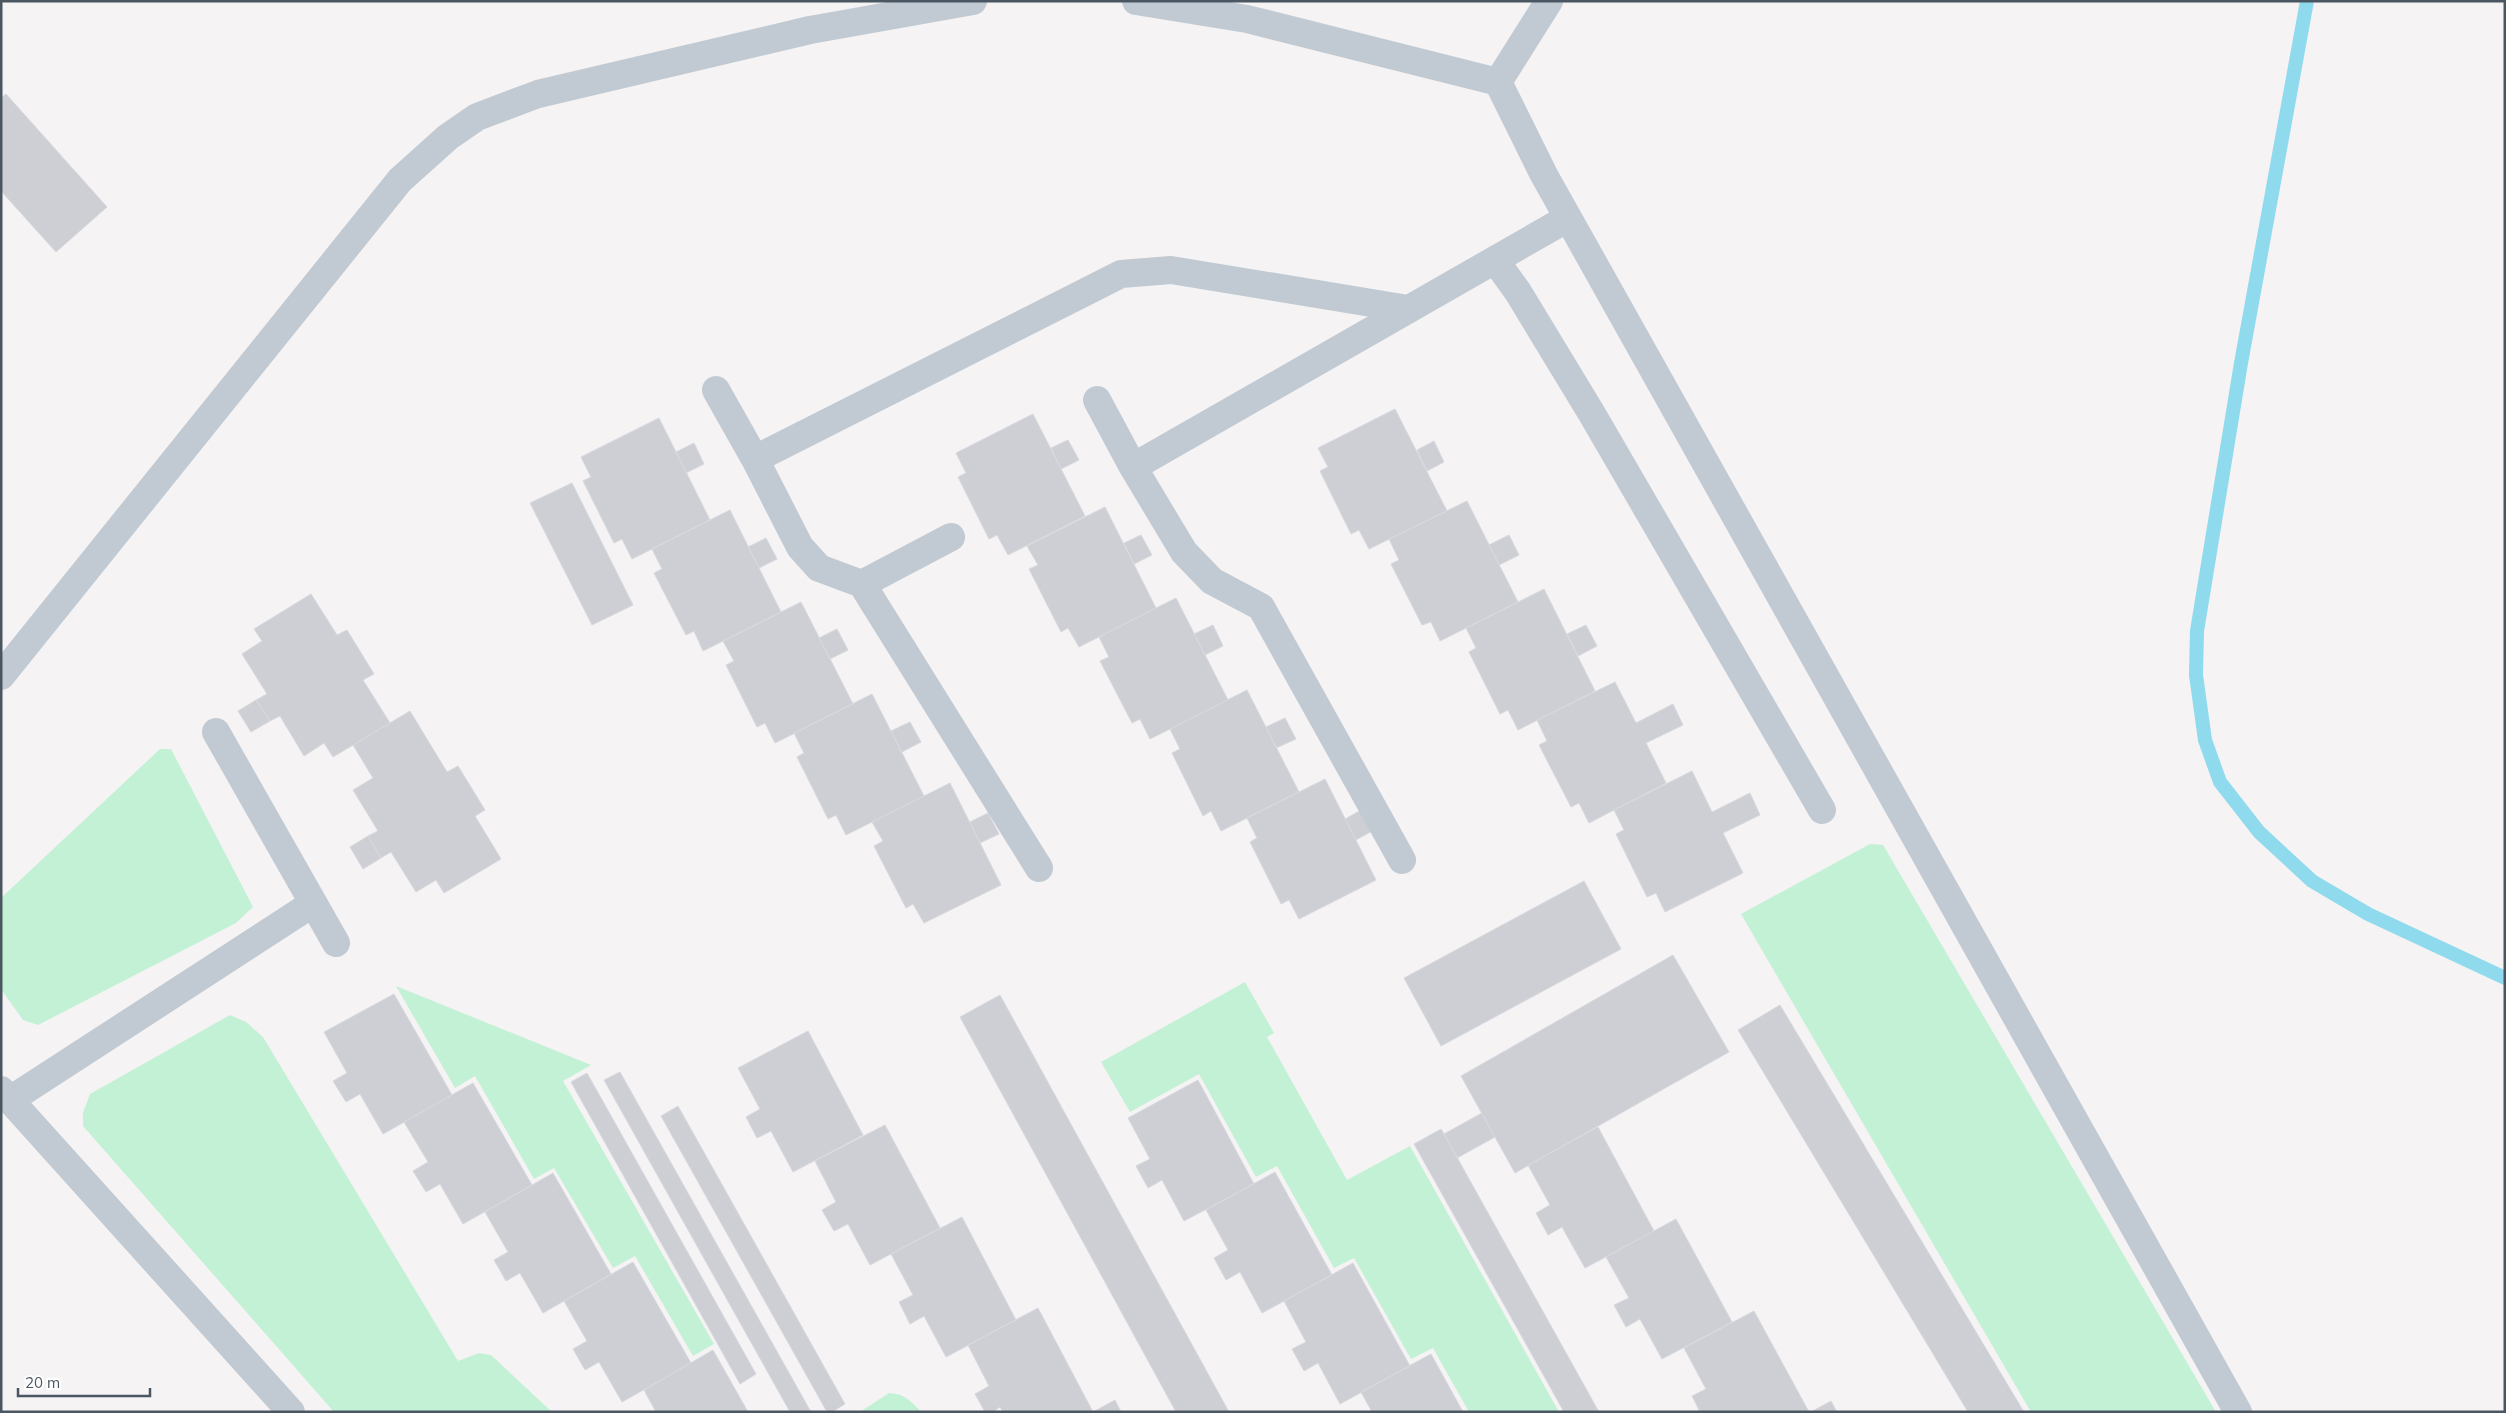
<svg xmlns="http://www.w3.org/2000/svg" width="2506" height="1413" viewBox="0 0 2506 1413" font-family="Mulish,sans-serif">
<rect width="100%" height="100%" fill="#f5f3f3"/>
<path fill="#c3f1d5" d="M160,749H171L253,907L236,923L38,1025L23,1020L1,989V898Z
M1870,844L1883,845L2216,1412H2031L1741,914Z
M1245,982L1274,1033L1267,1037L1347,1180L1410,1146L1559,1412H1469L1433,1348L1411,1359L1354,1258L1334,1268L1277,1166L1256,1177L1199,1074L1130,1112L1101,1062Z
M396,986L591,1065L563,1081L714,1344L693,1356L635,1256L613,1268L554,1168L534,1179L475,1076L455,1088Z
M230,1015L246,1022L263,1037L458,1361L479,1353L491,1355L552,1412H334L83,1126V1113L90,1094Z
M889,1393C905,1394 911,1401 921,1412H860Z"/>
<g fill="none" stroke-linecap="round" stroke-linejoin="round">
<path stroke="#90daee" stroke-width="14" d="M2307,1L2241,363L2197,631L2196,675L2205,740L2220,782L2259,832L2312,881L2368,914L2505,978"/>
</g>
<path fill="#cdcfd5" stroke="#d7d9de" d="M6,94L107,207L56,252L1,191V98Z
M1395,409L1447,511L1369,549L1359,530L1351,534L1320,471L1328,467L1318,448Z
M1033,414L1085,516L1008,555L997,535L989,539L958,477L966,473L956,453Z
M659,418L710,520L632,559L622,539L614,543L583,481L591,477L581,457Z
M1068,440L1079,460L1061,469L1051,448Z
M1434,441L1444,462L1427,471L1417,450Z
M694,443L704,464L686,473L676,452Z
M572,483L633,605L592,625L530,503Z
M1467,501L1518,602L1440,641L1431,622L1422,625L1391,564L1399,560L1389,539Z
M1105,507L1156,608L1079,647L1068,628L1061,632L1029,569L1038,565L1027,546Z
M730,510L781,612L703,651L694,631L686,635L654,573L662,569L652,549Z
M1141,535L1152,555L1134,564L1124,543Z
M1509,535L1519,555L1499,565L1489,545Z
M766,538L777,559L759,568L748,547Z
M1544,589L1595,691L1518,730L1508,710L1500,714L1469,652L1476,648L1466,628Z
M311,594L337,635L347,630L374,674L363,680L390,723L333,757L324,743L304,756L280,716L270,721L256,700L267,694L242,654L262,641L254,629Z
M1176,598L1228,700L1150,739L1140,719L1132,723L1100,661L1109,657L1099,637Z
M801,602L853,704L775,743L765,723L757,727L726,665L734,661L723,641Z
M1213,625L1223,646L1205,655L1194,634Z
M1586,625L1597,646L1578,656L1567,634Z
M837,629L848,650L830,659L819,638Z
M1615,682L1636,723L1673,704L1683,725L1646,743L1666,783L1589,823L1579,803L1571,807L1539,745L1547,741L1537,720Z
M1247,690L1299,792L1221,831L1211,811L1203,816L1172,753L1180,749L1170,729Z
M872,694L924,796L846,835L836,815L828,819L797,757L804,753L794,733Z
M256,700L270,721L251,732L238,711Z
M410,711L447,772L458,766L485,810L475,816L501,859L444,893L436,880L416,892L391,852L381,858L368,836L378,831L353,790L373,778L353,745Z
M1285,718L1296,739L1276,748L1266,727Z
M910,722L921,742L902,752L891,731Z
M1692,771L1712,812L1750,793L1760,815L1723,833L1743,873L1665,912L1656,893L1647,897L1616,834L1624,830L1614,810Z
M1325,779L1376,880L1299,919L1289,900L1281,904L1250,842L1257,838L1247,818Z
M950,783L1001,885L924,923L913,904L906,908L874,846L883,841L872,822Z
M1363,809L1374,830L1356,840L1345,819Z
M988,813L999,834L980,843L970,822Z
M368,836L381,858L363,869L350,847Z
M1584,881L1621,949L1441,1046L1404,978Z
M1673,955L1729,1052L1515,1173L1461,1076Z
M394,994L452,1095L383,1134L360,1094L346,1102L333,1081L347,1073L324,1032Z
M1000,995L1229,1412H1176L960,1017Z
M1780,1005L2024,1412H1968L1738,1030Z
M808,1031L863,1135L793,1172L771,1131L757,1138L746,1117L760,1109L738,1068Z
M620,1072L811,1412H790L604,1080Z
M587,1073L756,1374L740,1384L571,1082Z
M1198,1080L1254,1184L1184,1221L1162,1180L1148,1188L1136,1166L1150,1159L1128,1118Z
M473,1083L532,1185L463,1224L440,1184L426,1192L413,1171L428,1162L404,1122Z
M678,1106L845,1404L832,1412H827L661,1116Z
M1482,1113L1495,1137L1457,1158L1444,1134Z
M885,1125L940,1228L870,1265L848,1224L834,1231L822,1210L836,1202L815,1161Z
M1598,1127L1654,1231L1585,1268L1562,1227L1548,1235L1536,1213L1550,1205L1528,1165Z
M1441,1129L1444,1134L1599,1412H1564L1414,1144Z
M1275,1172L1332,1275L1262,1313L1240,1272L1226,1280L1214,1258L1228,1250L1206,1210Z
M553,1173L611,1274L543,1313L520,1273L506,1281L494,1260L508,1252L485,1212Z
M962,1217L1016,1320L946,1357L924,1316L910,1324L899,1302L913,1295L891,1254Z
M1676,1219L1732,1322L1662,1359L1640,1319L1626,1327L1614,1305L1629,1298L1606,1257Z
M633,1262L691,1363L622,1402L599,1362L585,1370L573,1349L587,1341L564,1301Z
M1353,1263L1410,1366L1340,1404L1318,1363L1304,1371L1292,1349L1306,1342L1284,1301Z
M1038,1308L1093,1412H1003L1000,1407L993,1412H985L975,1394L989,1386L968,1345Z
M1754,1311L1809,1412H1700L1692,1396L1706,1389L1684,1348Z
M713,1350L748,1412H656L644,1390Z
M1431,1354L1463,1412H1372L1361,1392Z
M1115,1400L1121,1412H1092H1093Z
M1831,1401L1837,1412H1811Z"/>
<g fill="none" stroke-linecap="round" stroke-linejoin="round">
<path stroke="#c1cad2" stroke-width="28" d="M1136,1L1247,19L1498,82
M1549,1L1498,82L1544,175L2238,1412
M1495,260L1518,292L1592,414L1822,810
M716,390L755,459L800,547L819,568L862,584L1039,868
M1097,400L1133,467L1184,552L1212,581L1261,607L1402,860
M755,459L1121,274L1171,270L1408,309
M1133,467L1568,218
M862,584L951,537
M1,676L400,180L448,137L477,117L538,94L810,30L973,1
M216,732L336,943
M1,1090L291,1412
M10,1100L312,904"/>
</g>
<rect width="2506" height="1413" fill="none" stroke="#4a5661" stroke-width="5"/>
<path d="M18 1388v8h132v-8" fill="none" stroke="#4a5661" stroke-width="2.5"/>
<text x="25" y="1388" font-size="15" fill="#4a5661" stroke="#ffffff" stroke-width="4" paint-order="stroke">20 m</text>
</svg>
